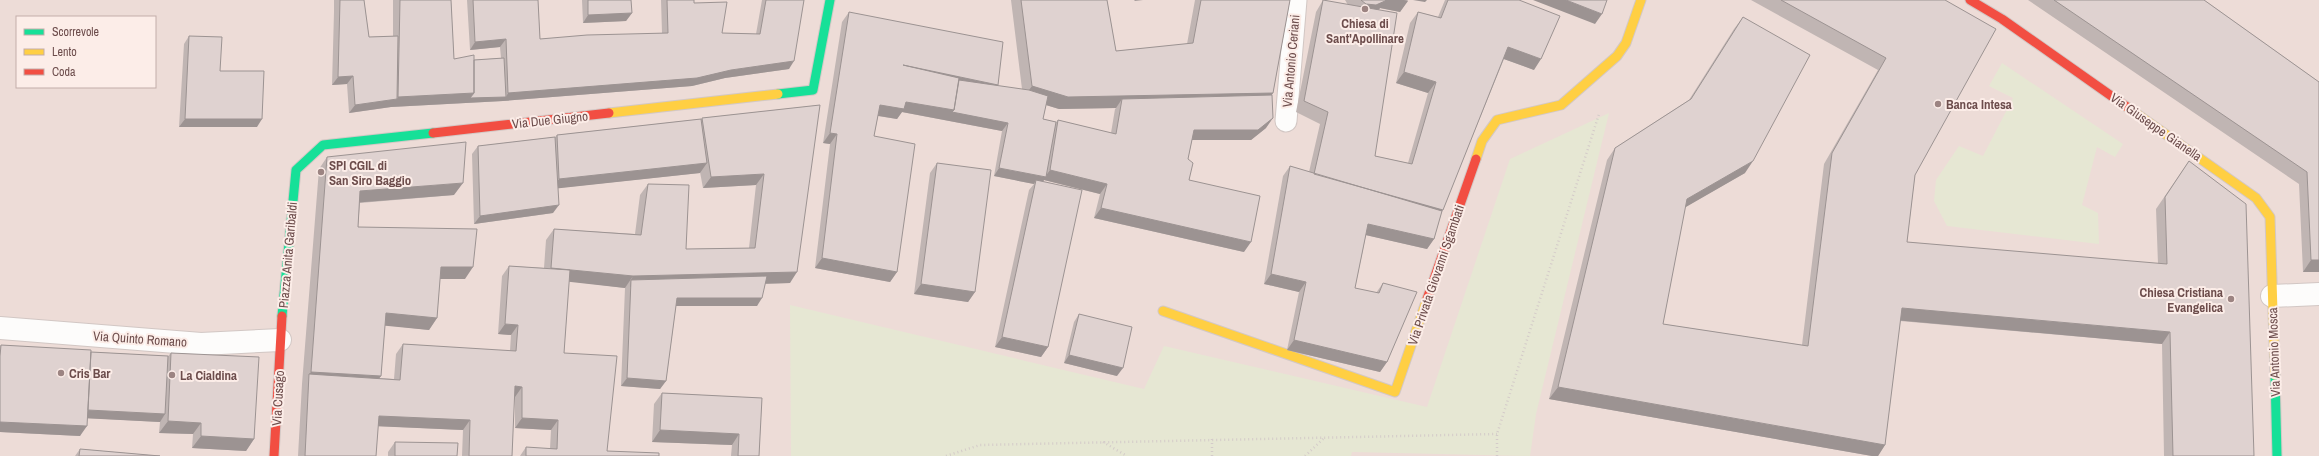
<svg xmlns="http://www.w3.org/2000/svg" width="2319" height="456" viewBox="0 0 2319 456" font-family="'Archivo Narrow',sans-serif">
<rect width="100%" height="100%" fill="#f3ebe7"/>
<path fill="#eddcd7" fill-rule="evenodd" d="M0,0H2319V456H0ZM17,17H155V87H17Z"/>
<path fill="#e6e7d3" d="M2002,63L2123,144L2115,157L2097,147L2082,205L2098,213L2099,244L1947,226L1934,201L1936,180L1959,146L1983,156L2013,98L1989,86Z
M1609,113L1536,414L1530,456L1352,452L1351,456H791L790,305L1144,389L1164,346L1427,407L1510,159Z"/>
<g fill="none" stroke-linecap="round" stroke-linejoin="round">
<g stroke="#d2c7c4" stroke-width="23">
<path id="lane" d="M1286,121L1296,0"/>
</g>
<g stroke="#d2c7c4" stroke-width="24">
<path id="street" d="M2272,296L2319,294
M0,328L201,344L280,340"/>
</g>
<g stroke="#d3c8c5" stroke-width="11">
<path id="fast" d="M778,94L813,90L830,0
M282,316L296,170L323,145L433,133
M2275,375L2277,456"/>
</g>
<g stroke="#d3c8c5" stroke-width="11">
<path id="slow" d="M2127,107L2256,198L2270,217L2275,375
M609,113L778,94
M1476,159L1482,141L1497,120L1561,105L1617,56L1626,43L1641,0
M1163,311L1395,392L1427,299"/>
</g>
<g stroke="#d3c8c5" stroke-width="11">
<path id="jam" d="M1970,0L2002,19L2127,107
M433,133L609,113
M1427,299L1476,159
M274,456L282,316"/>
</g>
<path stroke="#d4cbc9" stroke-width="2.5" stroke-dasharray="1 3" stroke-linecap="butt" d="M1212,439V456
M1103,442L1127,456
M946,456L980,445L1497,434
M1305,456L1324,438
M1497,456V434L1599,114"/>
<use href="#lane" stroke="#fdfcfb" stroke-width="21"/>
<use href="#street" stroke="#fdfcfb" stroke-width="22"/>
<use href="#fast" stroke="#16e098" stroke-width="9"/>
<use href="#slow" stroke="#ffcf43" stroke-width="9"/>
<use href="#jam" stroke="#f24e42" stroke-width="9"/>
</g>
<path fill="#c0b5b3" fill-rule="evenodd" d="M334,0H364L369,37L393,36V0H451L454,59L474,60L501,58L500,47L470,50L467,0H538L540,39L662,33L661,0H694V3L722,33L756,34L762,0H804L789,69L725,78L692,86L503,101L391,107L349,113L347,84L332,85L334,12Z
M582,0H631L632,13L626,21L583,23Z
M1011,0H1107L1116,51L1187,44L1195,0H1290L1273,93L1272,95L1266,128L1251,140H1192L1188,159L1189,180L1244,252L1094,218L1100,194L1044,180L1043,182L1048,347L1041,357L995,347L1029,190L1034,184L994,176L1002,131L902,112L897,119L878,116L874,136L897,272L890,282L815,268L830,144L823,143L842,22L849,12L998,85V86L1022,89ZM1046,105L1059,109L1116,108L1115,109L1111,133L1058,120L1056,122L1043,119Z
M1323,0L1348,5L1345,0H1408L1400,12L1380,8L1379,10L1375,156L1408,163L1428,93L1396,83L1410,23L1418,12L1438,17L1445,0H1519L1534,70L1504,59L1442,211L1434,239L1427,249L1366,235L1355,288L1376,293L1383,283L1387,362L1380,372L1287,350L1299,292L1264,284L1283,176L1290,166L1309,172L1320,124L1296,112L1316,12Z
M1751,0H1945L1915,175L1907,242L2158,264L2156,209L2189,161L2254,456H2164L2162,344L1900,321L1885,445L1878,456H1872L1549,399L1607,160L1615,148L1689,100L1734,29L1743,17L1745,173L1685,207L1663,324L1802,345L1824,164L1878,70Z
M2028,0H2204L2319,82V272H2303L2299,184Z
M189,36L220,71L257,127H179L184,44Z
M820,105L790,283L765,284L757,306H676L666,381L660,389L621,386L625,288L569,281L564,353L607,451L659,456H520L526,447L550,449L551,430L515,428V397H514L512,456H462L463,430L378,426L376,456H298L302,384L319,169L327,157L454,195L360,203L358,227L465,279H440L437,318L429,330L385,325L381,376L379,378L394,379L396,354L403,344L510,351L511,335L498,334L502,276L509,266L544,268L546,240L554,229L635,234L640,195L648,184L686,249L749,248L756,185L703,188L700,172V173L558,188L553,213L474,224L472,154L478,146L555,137L557,135L701,119L702,118Z
M937,163L975,292L968,302L914,294L930,173Z
M1079,314L1117,376L1064,363L1074,322Z
M1,345L91,352L168,356L171,353L254,439L246,451L192,448L193,434L159,433L160,422L87,418L80,436L0,432V346Z
M662,393L762,398L759,456H731L732,445L652,442L654,404Z
M395,442L457,456H388V452Z
M80,449L160,456H75Z"/>
<path fill="#9c9392" d="M1135,0H1143L1134,1Z
M1385,0H1404L1408,1L1400,12L1380,8L1377,12L1358,15L1366,4Z
M1413,0H1427L1425,2Z
M1533,0H1566L1602,14L1595,24Z
M632,13L626,21L583,23L588,15Z
M506,39L500,47L470,50L475,42Z
M1508,47L1541,59L1534,70L1501,58Z
M794,61L789,69L725,78L692,86L503,101L391,107L349,113L355,105L397,99L398,97L474,93L506,97L508,93L731,70Z
M903,65L998,85L991,95Z
M1404,72L1436,82L1428,93L1396,83Z
M353,76L347,84L332,85L338,77Z
M1032,86L1273,93L1265,105L1122,99L1116,108L1059,109L1023,98Z
M906,102L954,110L1008,123L1002,131L902,112L897,119L873,115L880,105Z
M1273,118L1266,128L1251,140H1187L1194,130Z
M185,119H262L257,127H179Z
M830,133L837,134L830,144L823,143Z
M1753,161L1745,173L1679,211L1687,199Z
M707,163L700,173L552,189L559,179Z
M999,168L1045,177L1050,170L1107,184L1100,194L1044,180L1041,185L1036,180L1034,184L994,176Z
M764,174L756,185L703,188L711,177Z
M1314,174L1443,210L1435,221Z
M463,183L454,195L352,203L360,191Z
M559,205L553,213L474,224L480,216Z
M1101,208L1251,242L1244,252L1094,218Z
M1368,224L1434,239L1427,249L1361,234Z
M822,258L897,272L890,282L815,268Z
M2311,260H2319V272H2303Z
M441,267H473L465,279H433Z
M551,268L633,276L625,288L544,279Z
M797,272L790,283L630,287L631,280L633,276Z
M1271,274L1306,282L1299,292L1264,284Z
M921,284L975,292L968,302L914,294Z
M677,298H762L757,306H672Z
M1902,308L2170,332L2162,344L1894,320Z
M386,313L437,318L429,330L378,325Z
M505,324L518,325L511,335L498,334Z
M1002,337L1048,347L1041,357L995,347Z
M1294,340L1387,362L1380,372L1287,350Z
M1069,355L1123,368L1117,376L1064,363Z
M311,372L381,376L372,388L309,374Z
M627,378L666,381L660,389L621,386Z
M515,386L522,387L515,397H508Z
M1558,387L1885,445L1878,456H1872L1549,399Z
M86,410L165,414L160,422L81,418Z
M379,416L470,420L463,430L372,426Z
M522,418L558,420L551,430L515,428Z
M168,421L201,423L193,434L159,433Z
M0,422L87,426L80,436L0,432Z
M660,430L739,434L732,445L652,442Z
M201,436L254,439L246,451L192,448Z"/>
<path fill="#dfd2d0" stroke="#9c9392" d="M340,0H364L369,37L398,36L397,99L355,105L353,76L338,77Z
M400,0H451L454,59L474,55V93L398,97Z
M473,0H538L540,39L587,35L668,33L667,0H694V3L727,2L722,33L760,34L766,0H804L794,61L731,70L697,78L508,93L506,39L475,42Z
M588,0H631L632,13L588,15Z
M1021,0H1107L1116,51L1193,43L1201,0H1290L1273,93L1068,97L1032,86Z
M1323,0L1397,13L1375,156L1412,164L1436,82L1404,72L1418,12L1441,18L1448,0H1519L1560,16L1541,59L1508,47L1443,210L1314,174L1328,112L1304,101Z
M1361,0H1386L1385,1L1376,5L1366,4Z
M1566,0H1607L1602,14Z
M1781,0H1945L1996,29L1915,175L1907,242L2167,264L2165,197L2189,161L2246,204L2254,456H2173L2170,332L1902,308L1885,445L1558,387L1615,148L1691,99L1743,17L1810,55L1753,161L1687,199L1663,324L1808,346L1832,153L1886,58Z
M2054,0H2204L2319,82V260H2311L2307,172Z
M849,12L1003,42L998,85L903,65L959,78L954,110L906,102L904,109L880,105L874,136L915,144L897,272L822,258L837,134L830,133Z
M189,36L222,37L220,71H264L262,119H185Z
M504,58L506,97L470,98L474,93V60Z
M959,80L1029,90L1048,96L1043,119L1056,122L1046,177L999,168L1008,123L952,112L954,110Z
M1272,95L1273,118L1258,130H1194L1188,159L1193,163L1189,180L1260,196L1251,242L1101,208L1107,184L1050,170L1058,120L1116,134L1122,99Z
M820,105L797,272L633,276L551,268L554,229L641,235L648,184L689,185L686,249L755,248L764,174L711,177L702,118Z
M701,119L707,163L559,179L557,135Z
M555,137L559,205L480,216L478,146Z
M466,142L463,183L360,191L358,227L477,229L473,267H441L437,318L386,313L381,376L311,372L327,157Z
M937,163L991,170L975,292L921,284Z
M1290,166L1442,211L1434,239L1368,224L1355,288L1379,293L1383,283L1417,292L1387,362L1294,340L1306,282L1271,274Z
M1036,180L1082,190L1048,347L1002,337Z
M509,266L570,270L564,353L617,356L607,451L659,453V456H526V447L557,449L558,420L522,418V387L515,386L512,456H469L470,420L379,416L376,456H305L309,374L400,380L403,344L516,351L518,325L505,324Z
M767,276L762,298H677L666,381L627,378L631,280Z
M1079,314L1132,327L1123,368L1069,355Z
M1,345L91,350L87,426L0,422V356Z
M91,352L168,356L165,414L88,410Z
M171,353L259,357L254,439L201,436V423L168,421Z
M662,393L762,398L759,456H738L739,434L660,430Z
M395,442L458,443L457,456H395Z
M80,449L160,456H79Z"/>
<g fill="#9c8482" stroke="#fcede8" stroke-width="1.5">
<circle cx="1365" cy="9" r="4"/>
<circle cx="1938" cy="104" r="4"/>
<circle cx="321" cy="172" r="4"/>
<circle cx="2231" cy="299" r="4"/>
<circle cx="61" cy="373" r="4"/>
<circle cx="172" cy="375" r="4"/>
</g>
<g text-anchor="middle" dominant-baseline="central" stroke-width="4" stroke-linejoin="round" paint-order="stroke">
<g font-size="13" font-weight="bold" fill="#6d4d4c" stroke="#fcede8" text-anchor="start">
<text x="1365" y="23" text-anchor="middle">Chiesa di<tspan x="1365" dy="15">Sant'Apollinare</tspan></text>
<text x="1946" y="104">Banca Intesa</text>
<text x="329" y="165">SPI CGIL di<tspan x="329" dy="15">San Siro Baggio</tspan></text>
<text x="2223" y="292" text-anchor="end">Chiesa Cristiana<tspan x="2223" dy="15">Evangelica</tspan></text>
<text x="69" y="373">Cris Bar</text>
<text x="180" y="375">La Cialdina</text>
</g>
<g font-size="13" fill="#6d4d4c" stroke="#fcede8">
<text transform="translate(1291 61) rotate(-85)">Via Antonio Ceriani</text>
<text transform="translate(550 120) rotate(-6)">Via Due Giugno</text>
<text transform="translate(2156 127) rotate(35)">Via Giuseppe Gianella</text>
<text transform="translate(288 255) rotate(-85)">Piazza Anita Garibaldi</text>
<text transform="translate(1436 275) rotate(-71)">Via Privata Giovanni Sgambati</text>
<text transform="translate(140 339) rotate(4)">Via Quinto Romano</text>
<text transform="translate(2274 352) rotate(-92)">Via Antonio Mosca</text>
<text transform="translate(278 398) rotate(-87)">Via Cusago</text>
</g>
</g>
<rect x="16" y="16" width="140" height="72" fill="#fcede8" stroke="#c3adaa"/>
<rect x="24" y="29" width="20" height="6" fill="#16e098" stroke="#c3adaa"/>
<text x="52" y="36" font-size="12" fill="#6d4d4c">Scorrevole</text>
<rect x="24" y="49" width="20" height="6" fill="#ffcf43" stroke="#c3adaa"/>
<text x="52" y="56" font-size="12" fill="#6d4d4c">Lento</text>
<rect x="24" y="69" width="20" height="6" fill="#f24e42" stroke="#c3adaa"/>
<text x="52" y="76" font-size="12" fill="#6d4d4c">Coda</text>
</svg>
